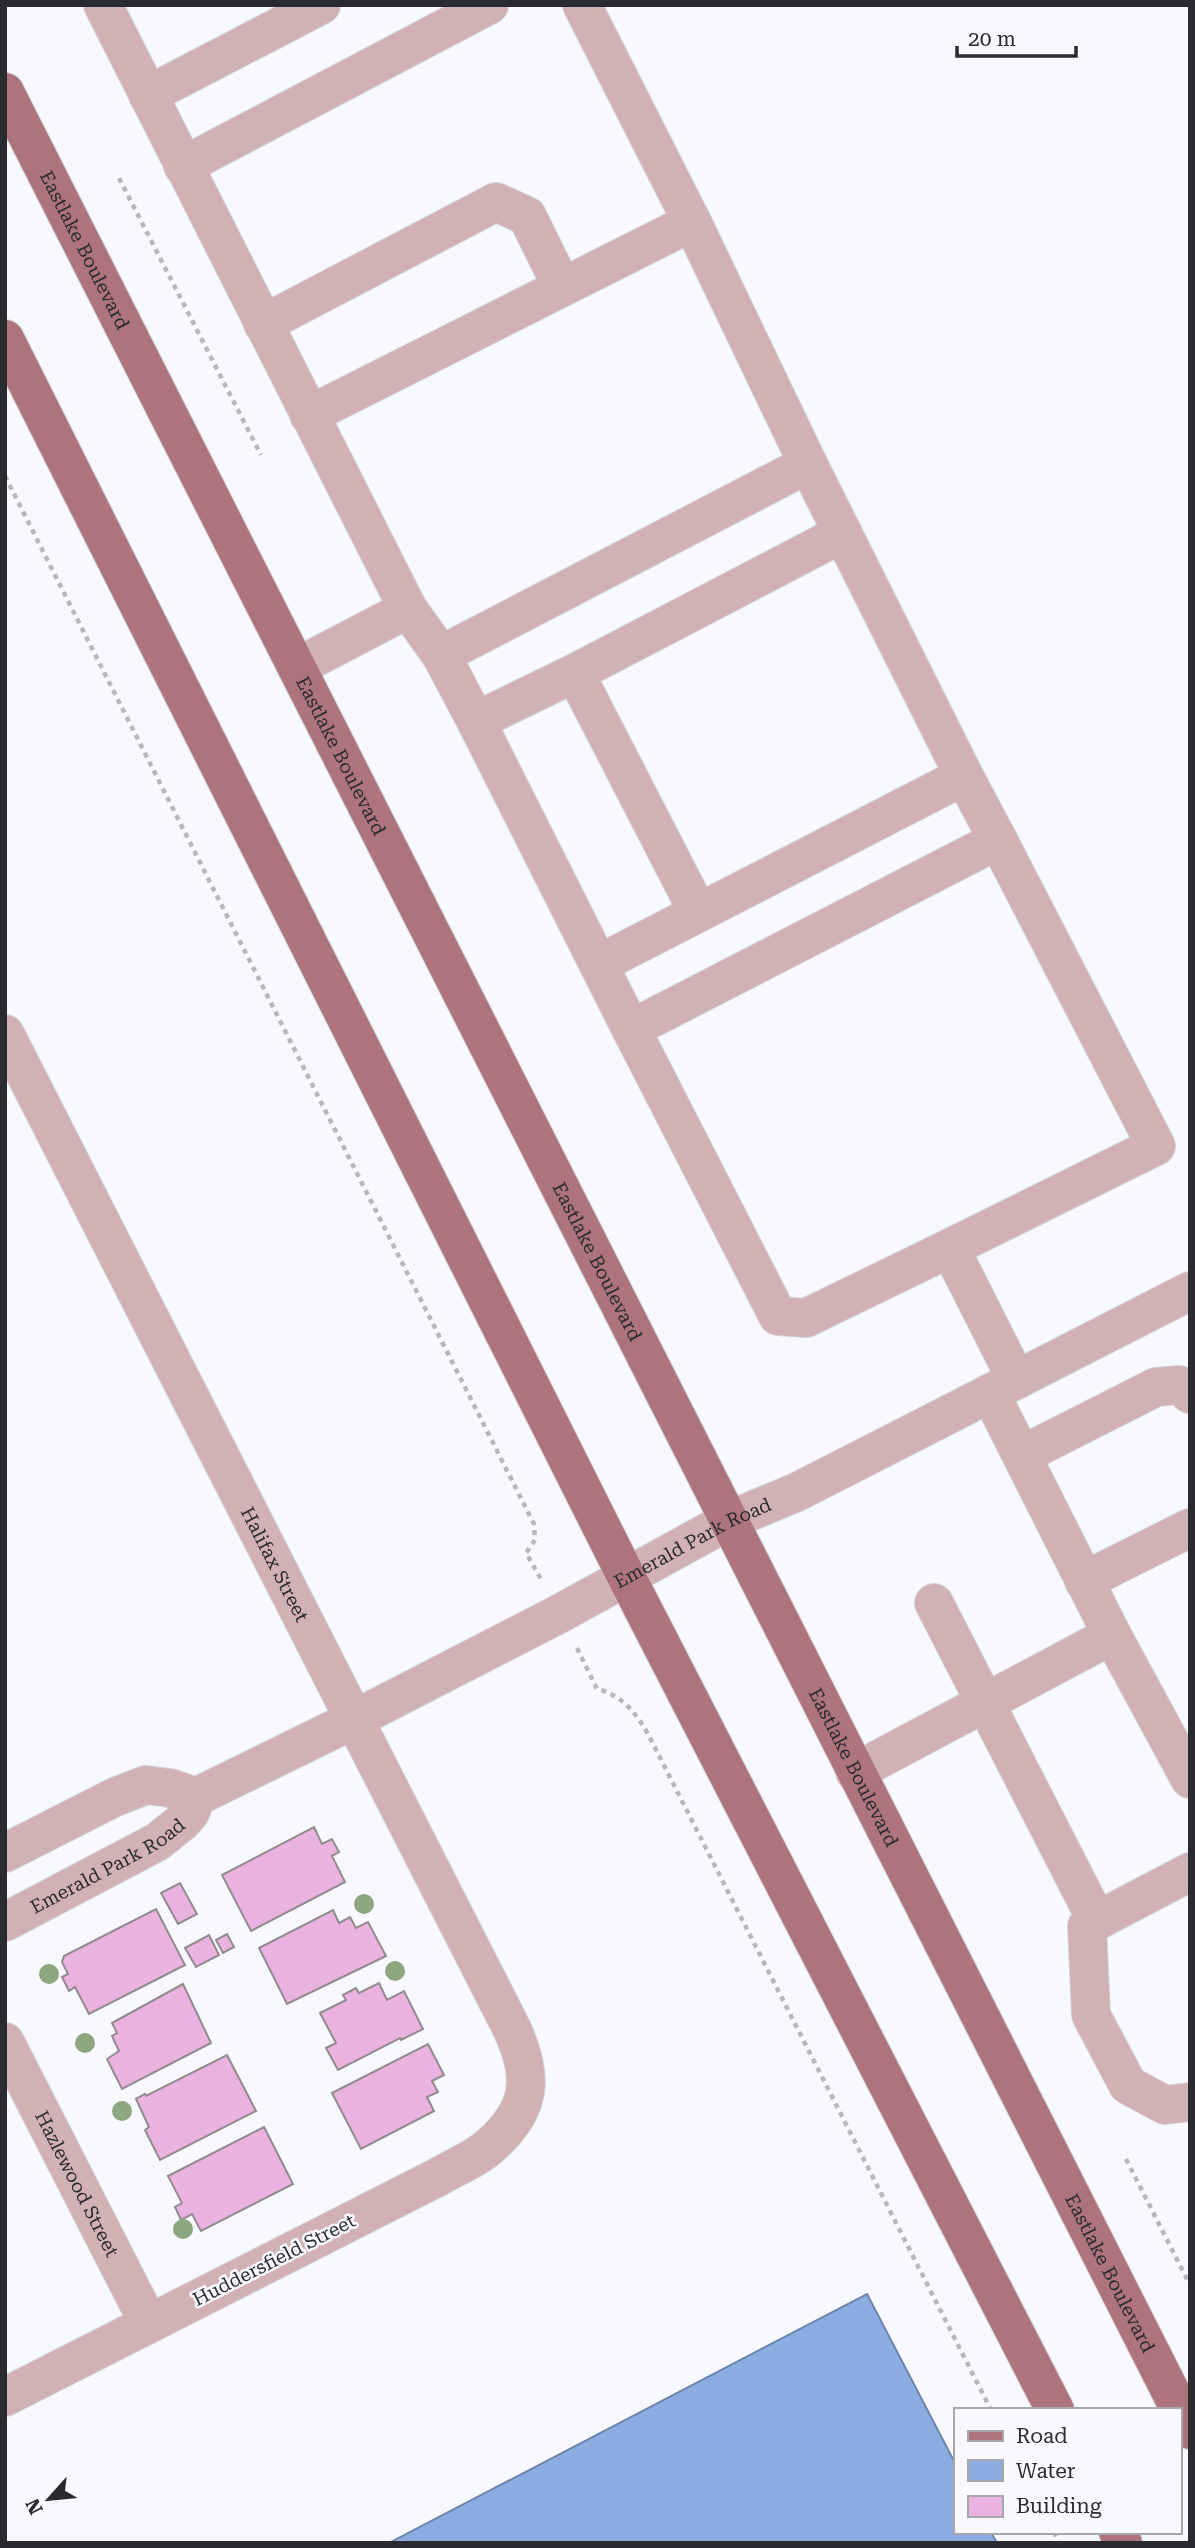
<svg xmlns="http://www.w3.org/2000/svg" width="1195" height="2548" viewBox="0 0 1195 2548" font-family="'Roboto Serif',serif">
<rect width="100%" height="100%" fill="#f8f9fe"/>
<path fill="#8bace1" stroke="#6e85ab" stroke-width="2" d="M867,2294L955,2463V2532H991L997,2543H389Z"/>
<path fill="#eab2de" stroke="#918a8f" stroke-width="2" d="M314,1827L322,1844L332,1839L339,1852L332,1856L345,1882L251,1931L222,1875Z
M180,1883L197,1914L178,1924L161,1893Z
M156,1909L185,1965L89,2014L75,1987L69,1991L62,1977L68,1974L62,1962L64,1956Z
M333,1910L339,1923L350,1917L356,1928L368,1922L386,1956L287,2004L259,1948Z
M227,1934L234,1947L223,1953L216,1940Z
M209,1935L219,1955L196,1967L185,1948Z
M379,1983L387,2000L404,1991L423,2029L401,2040L400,2038L338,2070L326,2048L336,2043L320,2013L346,2000L343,1995L356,1988L359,1993Z
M183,1984L211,2043L122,2089L107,2059L119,2051L112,2036L117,2033L112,2023Z
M428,2044L444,2075L432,2081L438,2092L427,2097L434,2111L361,2149L332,2093Z
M227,2055L256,2111L160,2160L145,2130L149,2127L136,2099L145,2094L146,2096Z
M264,2127L293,2184L201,2231L192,2214L181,2220L175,2207L182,2203L168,2176Z"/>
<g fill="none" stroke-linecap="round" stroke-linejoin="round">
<g stroke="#d3d4d9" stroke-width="40">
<g id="minor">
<path d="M103,5L408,609L297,667"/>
<path d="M148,95L321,5"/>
<path d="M183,166L489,5"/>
<path d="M263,324L496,202L527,216L562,287"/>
<path d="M309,415L692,222"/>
<path d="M408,609L441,655L808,464L692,222L582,5"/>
<path d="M441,655L476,721L631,1029"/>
<path d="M575,673L698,912"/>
<path d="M476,721L575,673L843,533"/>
<path d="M964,776L998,840"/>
<path d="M599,964L964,776L808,464"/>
<path id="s1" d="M5,1034L512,2029C534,2077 532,2109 490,2146C476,2159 455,2167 438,2177L5,2397"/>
<path d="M950,1248L806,1318L778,1316L631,1029L998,840L1156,1146L950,1248L1016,1379"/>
<path d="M1022,1455L1156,1387L1179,1385L1190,1394"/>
<path d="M1084,1581L1190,1528"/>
<path d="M934,1603L1097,1921"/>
<path d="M1112,1635L1190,1779"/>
<path d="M855,1772L1112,1635L990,1393"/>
<path d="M5,1853L115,1797L146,1785L170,1788L196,1797"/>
<path d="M1190,1872L1087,1926L1091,2015L1128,2085L1165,2105L1190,2102"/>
<path id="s2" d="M5,1922L157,1842L182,1822L190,1813L196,1797L355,1719L559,1614L730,1520L797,1492L1190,1291"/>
<path id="s3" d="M5,2042L149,2324"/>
</g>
</g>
<g stroke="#d3d4d9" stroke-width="40">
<g id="major">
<path id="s4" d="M5,92L1190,2430"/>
<path d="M5,339L626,1576L1055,2410"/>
<path d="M1118,2532L1123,2543"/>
</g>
</g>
<path stroke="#b7b8bc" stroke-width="4.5" stroke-dasharray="5 5" stroke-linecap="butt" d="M119,178L261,455
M5,476L534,1524L535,1540L526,1553L542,1581
M577,1648L597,1689C622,1695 636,1713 648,1734L991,2410
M1126,2159L1190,2285
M1054,2532L1059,2543"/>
<use href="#minor" stroke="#d2b1b5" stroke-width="38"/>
<use href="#major" stroke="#ad747c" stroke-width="38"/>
</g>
<g fill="#8ca680">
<circle cx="364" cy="1904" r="10"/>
<circle cx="395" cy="1971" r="10"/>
<circle cx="49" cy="1974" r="10"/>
<circle cx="85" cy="2043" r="10"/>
<circle cx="122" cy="2111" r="10"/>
<circle cx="183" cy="2229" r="10"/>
</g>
<g text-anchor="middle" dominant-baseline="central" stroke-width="5" stroke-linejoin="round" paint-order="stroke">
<g font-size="19" fill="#2a2b2e" stroke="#f8f9fe">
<text stroke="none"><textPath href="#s4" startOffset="177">Eastlake Boulevard</textPath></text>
<text stroke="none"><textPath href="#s4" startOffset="744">Eastlake Boulevard</textPath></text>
<text stroke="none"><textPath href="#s4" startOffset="1311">Eastlake Boulevard</textPath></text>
<text stroke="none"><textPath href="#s2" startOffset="791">Emerald Park Road</textPath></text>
<text stroke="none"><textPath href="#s1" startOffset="595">Halifax Street</textPath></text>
<text stroke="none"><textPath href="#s4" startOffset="1878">Eastlake Boulevard</textPath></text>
<text stroke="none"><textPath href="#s2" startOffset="117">Emerald Park Road</textPath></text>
<text stroke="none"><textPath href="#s3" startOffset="159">Hazlewood Street</textPath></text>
<text transform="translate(274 2260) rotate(-27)">Huddersfield Street</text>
<text stroke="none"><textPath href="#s4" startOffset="2445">Eastlake Boulevard</textPath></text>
</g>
</g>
<rect width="1195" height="2548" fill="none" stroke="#2a2b2e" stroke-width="14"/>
<rect x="954" y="2408" width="228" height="126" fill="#f8f9fe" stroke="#a6a7ab" stroke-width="2"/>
<rect x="968" y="2431" width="35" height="10" fill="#ad747c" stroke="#a6a7ab" stroke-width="2"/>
<text x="1016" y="2443" font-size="21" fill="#2a2b2e">Road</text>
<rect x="968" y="2460" width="35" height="21" fill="#8bace1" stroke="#a6a7ab" stroke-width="2"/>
<text x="1016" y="2478" font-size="21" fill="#2a2b2e">Water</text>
<rect x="968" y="2496" width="35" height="21" fill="#eab2de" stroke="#a6a7ab" stroke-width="2"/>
<text x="1016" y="2513" font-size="21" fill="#2a2b2e">Building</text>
<g transform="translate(49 2499) rotate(243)" stroke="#f8f9fe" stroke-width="5" paint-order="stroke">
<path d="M0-5L12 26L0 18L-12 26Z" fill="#2a2b2e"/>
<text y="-10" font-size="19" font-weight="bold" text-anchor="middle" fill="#2a2b2e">N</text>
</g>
<path d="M957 46v10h119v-10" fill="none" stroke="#2a2b2e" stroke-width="3.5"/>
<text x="968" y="46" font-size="21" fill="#2a2b2e" stroke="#f8f9fe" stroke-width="5" paint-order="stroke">20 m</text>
</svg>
